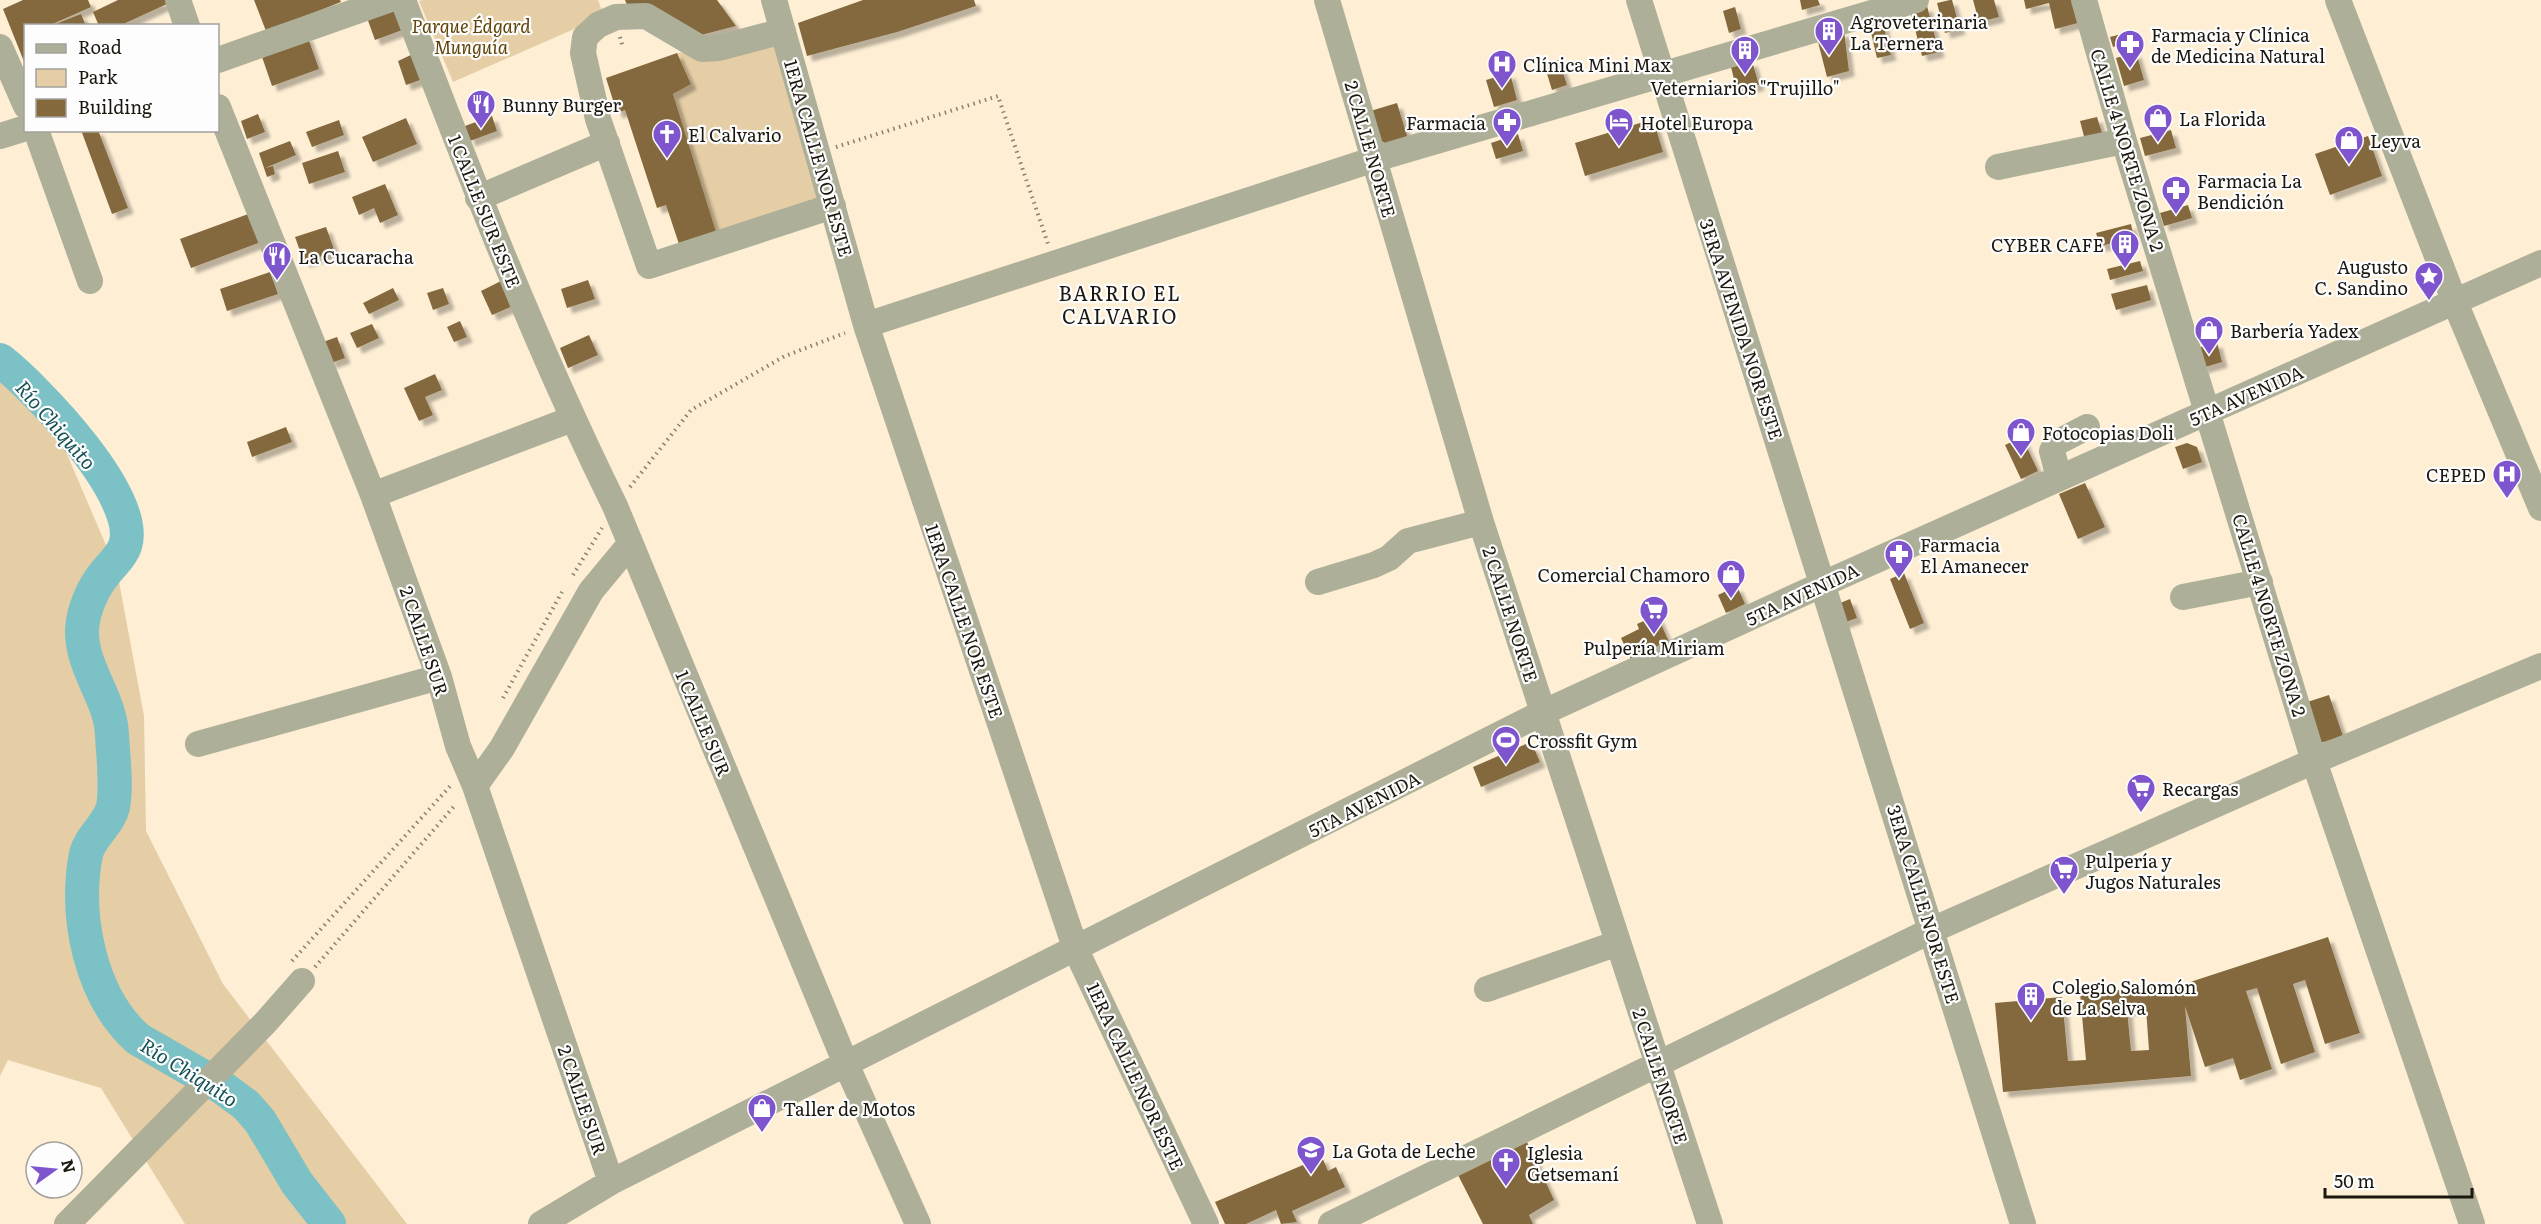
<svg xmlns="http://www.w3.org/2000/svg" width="2541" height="1224" viewBox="0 0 2541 1224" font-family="Literata,serif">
<defs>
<filter id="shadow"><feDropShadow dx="5.5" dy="5.5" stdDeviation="1.5" flood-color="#0004"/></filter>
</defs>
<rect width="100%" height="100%" fill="#fdeed4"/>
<path fill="#e5cda5" d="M422,0H598L604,16L453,82L419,1Z
M777,42L822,203L717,235L673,94L691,83L677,53Z
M0,351L31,370L117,571L144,716L146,831L223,984L407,1224H185L101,1088L8,1060L0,1076Z"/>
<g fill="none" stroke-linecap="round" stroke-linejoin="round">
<path stroke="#7bc1c5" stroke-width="34" d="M0,360C37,389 142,498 125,546C121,557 113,563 106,572C93,587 83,610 82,630C81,668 110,697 112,734C113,757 117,784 113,807C109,824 90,837 86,854C74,916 90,996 138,1039L223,1088L246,1105L260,1121L297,1183L329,1224"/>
</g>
<path fill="#83693c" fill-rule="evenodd" filter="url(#shadow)" d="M23,0H88L91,7L48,26H26L25,64L3,9Z
M118,0H168L169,3L119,26H99L93,12Z
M254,0H340L341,2L266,31Z
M625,0H717L736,26L697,36L650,4L629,10Z
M863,0H974L976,6L897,32L807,56L798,23Z
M1800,0H1818L1820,5L1802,10Z
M1950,0H1952L1960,29L1945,33L1937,3Z
M1973,0H1994L1999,17L1979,22Z
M2024,0H2072L2078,23L2055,29L2049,3L2026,9Z
M396,4L405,29L375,40L366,15Z
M1927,6L1939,52L1922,56L1910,10Z
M1735,7L1741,29L1729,33L1723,11Z
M81,14L86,26H53V25Z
M1882,20L1891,55L1877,58L1869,24Z
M1844,31L1849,71L1827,77L1817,38Z
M2133,31L2135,41L2113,47L2110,37Z
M307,35L319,69L272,86L260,51Z
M2136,52L2144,80L2124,86L2116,58Z
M677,53L691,84L673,94L717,235L680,247L666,205L657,208L625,110L617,113L606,78Z
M413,54L423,79L406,85L398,61Z
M1559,60L1567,85L1552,90L1544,64Z
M1752,61L1759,85L1737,91L1731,67Z
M1510,73L1517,100L1494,107L1486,80Z
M1397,103L1408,139L1388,145L1375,137L1367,112Z
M258,114L265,132L247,139L241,121Z
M492,116L497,131L470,141L465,126Z
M2097,117L2103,136L2085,140L2080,121Z
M406,118L417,144L373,162L362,137Z
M1653,119L1663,152L1585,176L1575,143Z
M339,120L344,135L312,147L306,132Z
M81,130H98L128,208L112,214Z
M2171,130L2176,148L2145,156L2140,138Z
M1518,134L1523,151L1496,159L1491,143Z
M2368,136L2382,176L2330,195L2315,154Z
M290,141L296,155L265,168L273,166L275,174L267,177L259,153Z
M338,151L345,172L309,184L302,163Z
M385,184L398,215L380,223L374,208L359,215L352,197Z
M2188,205L2192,218L2164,226L2160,213Z
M251,213L261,242L191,268L180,239Z
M2131,224L2134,238L2100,246L2096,233Z
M326,227L335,252L304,262L295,237Z
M2140,261L2143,271L2110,280L2107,269Z
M270,272L278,294L227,311L220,289Z
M588,280L595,299L567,308L561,289Z
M501,281L513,306L492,315L481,291Z
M2147,285L2151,300L2116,310L2111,294Z
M393,288L399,300L369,314L363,303Z
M443,288L449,304L433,310L427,293Z
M460,321L467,337L454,342L447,327Z
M372,324L379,338L357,348L350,333Z
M589,335L598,355L568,368L560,348Z
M337,337L345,358L331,363L323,342Z
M2217,342L2222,362L2202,368L2197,348Z
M435,374L442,390L425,397L433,415L419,421L404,388Z
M286,427L292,442L252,457L247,442Z
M2022,437L2038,471L2021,479L2005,445Z
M2187,443L2197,447L2202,462L2183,469L2175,447Z
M2085,483L2105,527L2078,539L2059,494Z
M1904,573L1924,623L1910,629L1890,579Z
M1737,586L1745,604L1726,613L1718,595Z
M1850,599L1857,618L1840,624L1833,606Z
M1657,615L1669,642L1631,659L1621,638L1639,629L1637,624Z
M2329,695L2343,736L2320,743L2298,705Z
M1526,744L1533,746L1540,762L1481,787L1473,767Z
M2328,937L2360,1033L2325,1044L2305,980L2293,984L2315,1052L2281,1064L2257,988L2246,991L2272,1069L2240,1080L2233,1058L2205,1067L2185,1006L2191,1076L2003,1092L1995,1003L2062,997L2068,1061L2086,1060L2080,993L2181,985ZM2146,1009L2149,1050L2131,1051L2127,1010Z
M1527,1142L1554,1200L1529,1215L1533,1224H1483L1458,1175Z
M1322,1157L1328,1171L1336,1167L1345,1187L1292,1211L1297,1222L1281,1224L1276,1210L1246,1224H1225L1215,1202Z"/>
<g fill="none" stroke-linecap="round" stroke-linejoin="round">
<path stroke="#8a806e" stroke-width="4" stroke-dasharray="1.5 4.5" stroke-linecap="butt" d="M620,37L623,48
M836,147L998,96L1048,244
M630,487L691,410L785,356L845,333
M573,575L602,528
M503,698L562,592
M292,961L452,784
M315,967L456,804"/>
<path stroke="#adaf99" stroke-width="26" d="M178,0L187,26
M403,0C468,171 534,342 615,506L846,1064L918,1224
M774,0L866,325L1076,950L1206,1224
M1327,0L1481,522L1710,1224
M1639,0L2023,1224
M2084,0L2124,141L2314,761L2472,1224
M2338,0L2454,300L2541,508
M783,31L719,48L702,49L646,16L616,17L598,25L585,37L583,53L598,119L649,266L833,206
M0,47L26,106
M218,60L388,0
M218,107L373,495L439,677L458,746L475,786L611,1182
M36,130L90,281
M0,136L26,128
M1998,167L2124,141
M478,198L607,143
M866,325L1375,159L1916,0
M2059,478L2052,451L2056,443L2087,427
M373,495L572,419
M1318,582L1374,565L1389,558L1408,541L1481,522
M2183,597L2260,582
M198,744L439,677
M475,786L502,748L591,591L630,544
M1487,989L1618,943
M67,1224L265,1023L302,981
M541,1224L611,1182L1542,713L1823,584L2541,263
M1331,1224L1932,930L2314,761L2541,666"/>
</g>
<defs>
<g id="building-pin" transform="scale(1.5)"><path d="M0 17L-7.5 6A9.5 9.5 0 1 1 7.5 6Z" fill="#7f55ce" stroke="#fdfdfd"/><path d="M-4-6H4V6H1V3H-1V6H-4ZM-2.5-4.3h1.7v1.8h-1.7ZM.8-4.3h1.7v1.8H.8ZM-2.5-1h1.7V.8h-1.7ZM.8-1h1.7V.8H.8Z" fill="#fff"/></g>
<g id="pharmacy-pin" transform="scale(1.5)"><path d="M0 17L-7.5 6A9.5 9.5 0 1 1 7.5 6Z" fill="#7f55ce" stroke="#fdfdfd"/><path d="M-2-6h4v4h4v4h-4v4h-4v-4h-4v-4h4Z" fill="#fff"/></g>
<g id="hospital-pin" transform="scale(1.5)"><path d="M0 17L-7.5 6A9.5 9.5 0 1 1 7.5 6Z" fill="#7f55ce" stroke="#fdfdfd"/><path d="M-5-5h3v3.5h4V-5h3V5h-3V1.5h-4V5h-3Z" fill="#fff"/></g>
<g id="restaurant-pin" transform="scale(1.5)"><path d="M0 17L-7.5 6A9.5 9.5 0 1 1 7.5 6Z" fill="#7f55ce" stroke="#fdfdfd"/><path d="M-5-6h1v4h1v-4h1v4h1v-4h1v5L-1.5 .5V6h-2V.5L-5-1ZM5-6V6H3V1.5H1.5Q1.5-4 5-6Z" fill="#fff"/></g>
<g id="shop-pin" transform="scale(1.5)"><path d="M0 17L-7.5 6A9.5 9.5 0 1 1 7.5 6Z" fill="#7f55ce" stroke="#fdfdfd"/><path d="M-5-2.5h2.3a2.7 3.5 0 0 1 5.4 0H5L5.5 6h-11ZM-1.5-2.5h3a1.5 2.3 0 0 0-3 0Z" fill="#fff"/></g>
<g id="hotel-pin" transform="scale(1.5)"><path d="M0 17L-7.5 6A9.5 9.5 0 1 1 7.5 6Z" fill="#7f55ce" stroke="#fdfdfd"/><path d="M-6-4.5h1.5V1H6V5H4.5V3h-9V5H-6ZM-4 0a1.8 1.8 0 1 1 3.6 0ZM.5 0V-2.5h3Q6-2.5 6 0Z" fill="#fff"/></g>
<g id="church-pin" transform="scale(1.5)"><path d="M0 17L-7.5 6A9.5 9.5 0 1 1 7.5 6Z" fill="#7f55ce" stroke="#fdfdfd"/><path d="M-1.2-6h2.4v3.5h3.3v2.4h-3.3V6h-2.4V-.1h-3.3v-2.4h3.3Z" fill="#fff"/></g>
<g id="sight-pin" transform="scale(1.5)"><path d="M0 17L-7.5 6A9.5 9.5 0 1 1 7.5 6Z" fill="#7f55ce" stroke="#fdfdfd"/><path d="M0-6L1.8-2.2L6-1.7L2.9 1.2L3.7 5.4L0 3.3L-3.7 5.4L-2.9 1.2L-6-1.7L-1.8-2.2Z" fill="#fff"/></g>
<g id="supermarket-pin" transform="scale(1.5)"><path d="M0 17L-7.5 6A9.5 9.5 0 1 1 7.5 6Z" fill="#7f55ce" stroke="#fdfdfd"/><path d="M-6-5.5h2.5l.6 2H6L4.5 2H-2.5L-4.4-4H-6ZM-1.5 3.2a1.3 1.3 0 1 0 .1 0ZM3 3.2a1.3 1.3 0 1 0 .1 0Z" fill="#fff"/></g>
<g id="stadium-pin" transform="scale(1.5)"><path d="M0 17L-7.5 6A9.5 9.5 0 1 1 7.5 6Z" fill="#7f55ce" stroke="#fdfdfd"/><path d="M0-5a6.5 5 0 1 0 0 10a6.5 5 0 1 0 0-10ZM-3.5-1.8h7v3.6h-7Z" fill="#fff"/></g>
<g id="school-pin" transform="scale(1.5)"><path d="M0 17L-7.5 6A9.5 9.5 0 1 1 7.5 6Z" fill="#7f55ce" stroke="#fdfdfd"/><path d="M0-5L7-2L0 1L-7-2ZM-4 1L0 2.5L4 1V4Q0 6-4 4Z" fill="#fff"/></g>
</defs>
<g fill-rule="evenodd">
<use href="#building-pin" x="1829" y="31"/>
<use href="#pharmacy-pin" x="2130" y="44"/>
<use href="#building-pin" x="1745" y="50"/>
<use href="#hospital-pin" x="1502" y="64"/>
<use href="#restaurant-pin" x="481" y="104"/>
<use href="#shop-pin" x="2158" y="118"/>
<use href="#pharmacy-pin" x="1507" y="122"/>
<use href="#hotel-pin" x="1619" y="122"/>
<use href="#church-pin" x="667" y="134"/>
<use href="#shop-pin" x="2349" y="140"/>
<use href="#pharmacy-pin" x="2176" y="190"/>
<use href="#building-pin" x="2125" y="244"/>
<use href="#restaurant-pin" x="277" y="256"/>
<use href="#sight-pin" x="2429" y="276"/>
<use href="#shop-pin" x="2209" y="330"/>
<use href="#shop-pin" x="2021" y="432"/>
<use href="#hospital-pin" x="2507" y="474"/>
<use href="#pharmacy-pin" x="1899" y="554"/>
<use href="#shop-pin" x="1731" y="574"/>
<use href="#supermarket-pin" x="1654" y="610"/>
<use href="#stadium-pin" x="1506" y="740"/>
<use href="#supermarket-pin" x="2141" y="788"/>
<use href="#supermarket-pin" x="2064" y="870"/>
<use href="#building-pin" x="2031" y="996"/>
<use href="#shop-pin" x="762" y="1108"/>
<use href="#school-pin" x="1311" y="1150"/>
<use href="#church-pin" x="1506" y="1162"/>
</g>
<g text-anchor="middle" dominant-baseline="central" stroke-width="4.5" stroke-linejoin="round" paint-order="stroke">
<g font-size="18" fill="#1c170e" stroke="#fdfdfd" text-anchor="start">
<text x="1850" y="21">Agroveterinaria<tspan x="1850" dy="21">La Ternera</tspan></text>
<text x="2151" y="34">Farmacia y Clínica<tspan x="2151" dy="21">de Medicina Natural</tspan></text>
<text x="1523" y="64">Clínica Mini Max</text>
<text x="1745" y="87" text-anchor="middle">Veterniarios "Trujillo"</text>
<text x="502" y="104">Bunny Burger</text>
<text x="2179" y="118">La Florida</text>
<text x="1486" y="122" text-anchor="end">Farmacia</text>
<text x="1640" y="122">Hotel Europa</text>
<text x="688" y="134">El Calvario</text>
<text x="2370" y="140">Leyva</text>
<text x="2197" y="180">Farmacia La<tspan x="2197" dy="21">Bendición</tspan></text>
<text x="2104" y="244" text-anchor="end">CYBER CAFE</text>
<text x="298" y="256">La Cucaracha</text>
<text x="2408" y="266" text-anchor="end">Augusto<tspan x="2408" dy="21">C. Sandino</tspan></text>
<text x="2230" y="330">Barbería Yadex</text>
<text x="2042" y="432">Fotocopias Doli</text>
<text x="2486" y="474" text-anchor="end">CEPED</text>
<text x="1920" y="544">Farmacia<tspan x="1920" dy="21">El Amanecer</tspan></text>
<text x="1710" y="574" text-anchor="end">Comercial Chamoro</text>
<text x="1654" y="647" text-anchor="middle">Pulpería Miriam</text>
<text x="1527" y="740">Crossfit Gym</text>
<text x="2162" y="788">Recargas</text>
<text x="2085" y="860">Pulpería y<tspan x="2085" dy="21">Jugos Naturales</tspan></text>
<text x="2052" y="986">Colegio Salomón<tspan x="2052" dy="21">de La Selva</tspan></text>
<text x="783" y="1108">Taller de Motos</text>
<text x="1332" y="1150">La Gota de Leche</text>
<text x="1527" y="1152">Iglesia<tspan x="1527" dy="21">Getsemaní</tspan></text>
</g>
<g font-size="18" font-style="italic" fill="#5f4307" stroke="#fdfdfd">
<text x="471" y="25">Parque Édgard<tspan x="471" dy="21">Munguía</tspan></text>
</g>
<g font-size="18" fill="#1c170e" stroke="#fdfdfd">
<text transform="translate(1371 149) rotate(74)">2 CALLE NORTE</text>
<text transform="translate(2128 150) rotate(73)">CALLE 4 NORTE ZONA 2</text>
<text transform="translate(819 158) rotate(74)">1ERA CALLE NOR ESTE</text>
<text transform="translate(485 211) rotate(68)">1 CALLE SUR ESTE</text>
<text transform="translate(1742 329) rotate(72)">3ERA AVENIDA NOR ESTE</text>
<text transform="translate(2246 395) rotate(-24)">5TA AVENIDA</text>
<text transform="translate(1802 594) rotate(-25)">5TA AVENIDA</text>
<text transform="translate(1511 614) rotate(72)">2 CALLE NORTE</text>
<text transform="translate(2270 615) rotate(73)">CALLE 4 NORTE ZONA 2</text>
<text transform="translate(965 621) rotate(71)">1ERA CALLE NOR ESTE</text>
<text transform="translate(425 641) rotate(71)">2 CALLE SUR</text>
<text transform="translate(704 723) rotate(67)">1 CALLE SUR</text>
<text transform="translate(1364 804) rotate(-27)">5TA AVENIDA</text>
<text transform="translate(1924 904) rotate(73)">3ERA CALLE NOR ESTE</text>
<text transform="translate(1136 1076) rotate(65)">1ERA CALLE NOR ESTE</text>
<text transform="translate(1661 1076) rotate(72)">2 CALLE NORTE</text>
<text transform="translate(583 1100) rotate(71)">2 CALLE SUR</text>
</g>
<g font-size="20" letter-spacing="1.5" fill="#1c170e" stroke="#fdfdfd">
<text x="1120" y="292">BARRIO EL<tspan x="1120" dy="23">CALVARIO</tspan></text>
</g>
<g font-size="20" font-style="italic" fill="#155255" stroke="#fdfdfd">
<text transform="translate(57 424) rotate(49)">Río Chiquito</text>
<text transform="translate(190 1071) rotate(32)">Río Chiquito</text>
</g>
</g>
<rect x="24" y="24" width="195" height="108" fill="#fdfdfd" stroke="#a3a19d" stroke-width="1.5"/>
<rect x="36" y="44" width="30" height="9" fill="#adaf99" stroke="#a3a19d" stroke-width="1.5"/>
<text x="78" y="54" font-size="18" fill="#1c170e">Road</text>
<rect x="36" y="69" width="30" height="18" fill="#e5cda5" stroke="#a3a19d" stroke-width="1.5"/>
<text x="78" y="84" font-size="18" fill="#1c170e">Park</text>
<rect x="36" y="99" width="30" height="18" fill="#83693c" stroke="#a3a19d" stroke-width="1.5"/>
<text x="78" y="114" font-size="18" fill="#1c170e">Building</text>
<g transform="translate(54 1170) rotate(75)"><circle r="28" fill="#fdfdfd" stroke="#a3a19d" stroke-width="1.5"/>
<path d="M0-4.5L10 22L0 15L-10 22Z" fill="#7f55ce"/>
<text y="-9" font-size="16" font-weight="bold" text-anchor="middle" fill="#1c170e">N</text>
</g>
<path d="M2325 1188v9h147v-9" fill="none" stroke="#1c170e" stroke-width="3"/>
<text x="2334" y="1188" font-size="18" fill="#1c170e" stroke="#fdfdfd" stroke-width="4.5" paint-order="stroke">50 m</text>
</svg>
